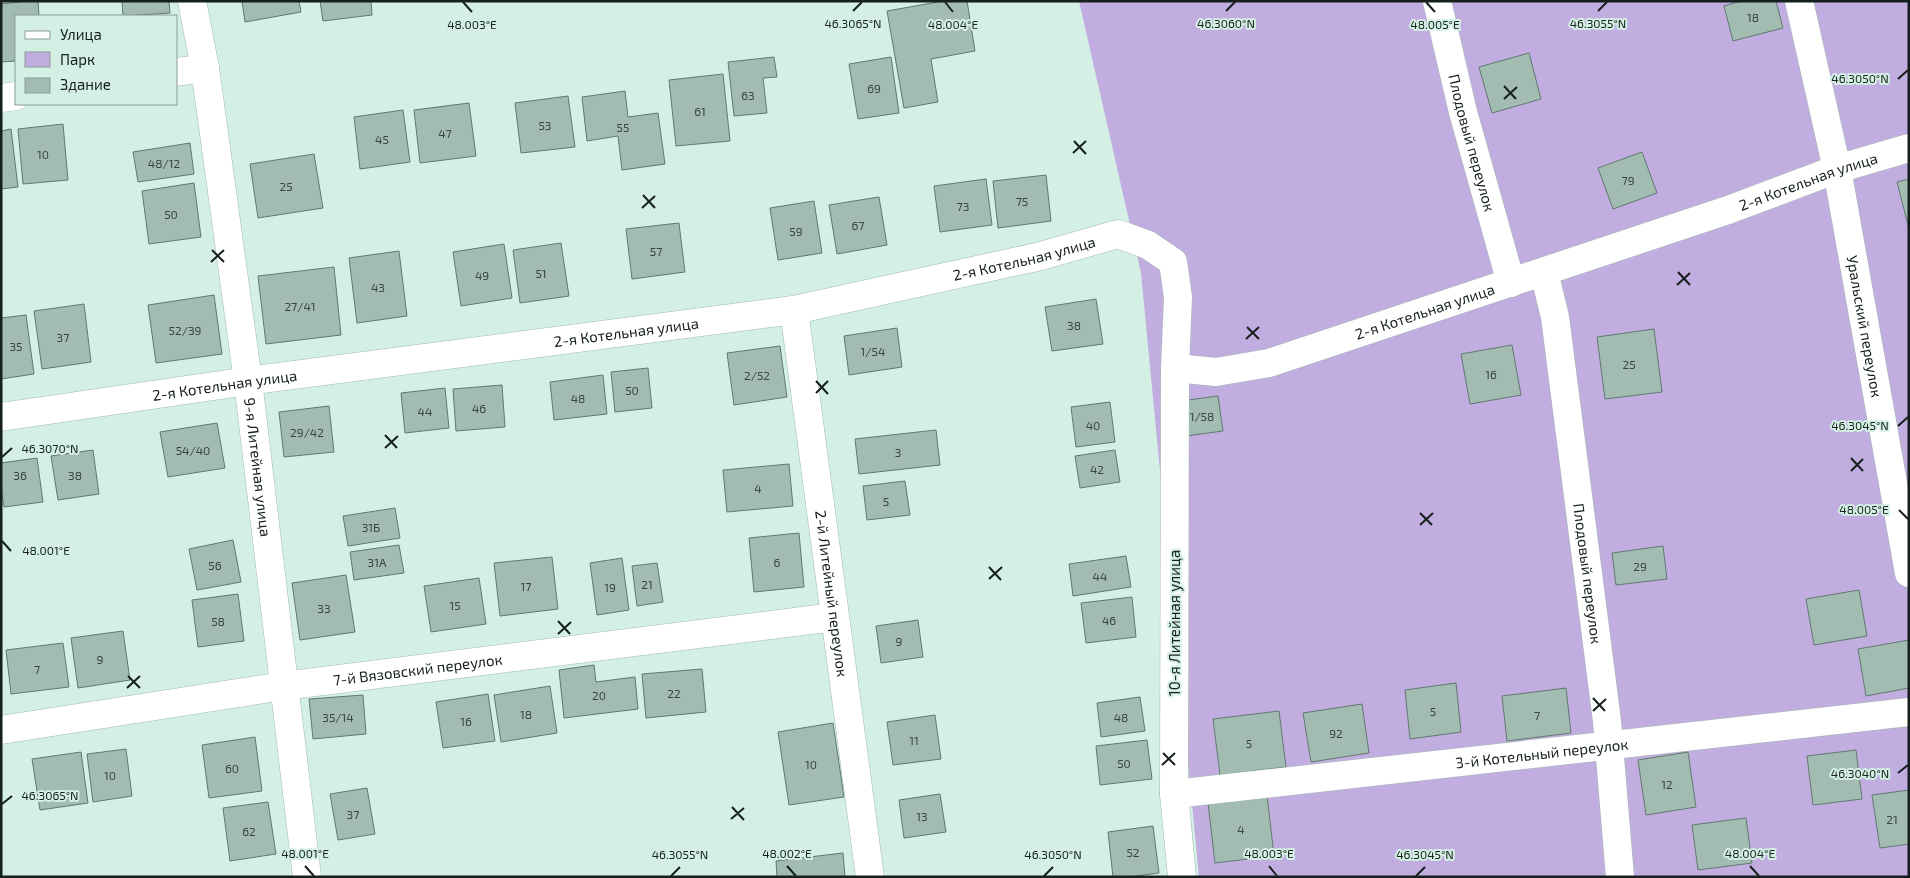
<svg xmlns="http://www.w3.org/2000/svg" width="1910" height="878" viewBox="0 0 1910 878" font-family="'Exo 2',sans-serif">
<rect width="100%" height="100%" fill="#d4f0e4"/>
<path fill="#c2ade1" d="M1079,1H1909V877H1199L1141,273Z"/>
<path fill="#a2bcb2" stroke="#60796f" d="M28,1H38L39,16H16V61L1,62V4Z
M122,1H169L170,13L123,16Z
M242,1H299L301,12L245,22Z
M320,1H371L372,15L323,21Z
M943,1H967L975,51L931,59L938,102L904,108L887,11Z
M1741,1H1776L1783,28L1733,41L1724,6Z
M1529,53L1541,99L1492,113L1479,67Z
M774,57L777,77L763,78L767,113L734,116L728,62Z
M891,57L899,113L858,119L849,64Z
M723,74L730,141L676,146L669,80Z
M625,91L628,117L658,113L665,164L622,170L618,136L587,141L582,97Z
M568,96L575,147L521,153L515,103Z
M469,103L476,156L420,163L414,110Z
M403,110L410,162L360,169L354,117Z
M63,124L68,180L23,184L18,129Z
M11,129L18,187L1,189V131Z
M190,143L194,174L138,182L133,152Z
M1642,152L1657,193L1613,209L1598,168Z
M314,154L323,208L258,218L250,164Z
M1046,175L1051,221L998,228L993,181Z
M986,179L992,225L940,232L934,186Z
M1909,179V229L1897,182Z
M194,183L201,237L149,244L142,191Z
M879,197L887,245L837,254L829,205Z
M814,201L822,253L778,260L770,208Z
M679,223L685,272L632,279L626,229Z
M561,243L569,296L520,303L513,250Z
M504,244L512,298L461,306L453,252Z
M399,251L407,316L357,323L349,258Z
M334,267L341,335L266,344L258,276Z
M214,295L222,354L156,363L148,305Z
M1096,299L1103,344L1052,351L1045,307Z
M84,304L91,362L42,369L34,311Z
M26,315L34,374L1,379V318Z
M897,328L902,367L849,375L844,336Z
M1654,329L1662,392L1605,399L1597,337Z
M1512,345L1521,395L1470,404L1461,354Z
M780,346L787,397L734,405L727,353Z
M648,368L652,408L615,412L611,372Z
M603,375L607,414L554,420L550,382Z
M502,385L505,427L456,431L453,389Z
M445,388L449,428L405,433L401,393Z
M1218,396L1223,431L1186,436L1181,401Z
M1110,402L1115,442L1076,447L1071,407Z
M329,406L334,452L284,457L279,412Z
M217,423L225,468L168,477L160,432Z
M936,430L940,465L859,474L855,439Z
M93,450L99,494L58,500L51,456Z
M1115,450L1120,482L1080,488L1075,456Z
M37,458L43,502L4,507L1,488V463Z
M789,464L793,506L727,512L723,470Z
M905,481L910,515L867,520L863,486Z
M395,508L400,538L348,546L343,516Z
M799,533L804,587L754,592L749,538Z
M233,540L241,582L197,590L189,549Z
M399,545L404,573L354,580L350,552Z
M1663,546L1667,579L1616,585L1612,553Z
M1126,556L1131,587L1073,596L1069,564Z
M552,557L558,609L500,616L494,563Z
M622,558L629,610L597,615L590,563Z
M657,563L663,602L637,606L632,566Z
M346,575L355,632L300,640L292,583Z
M479,578L486,624L431,632L424,586Z
M1859,590L1867,636L1814,645L1806,599Z
M238,594L244,641L198,647L192,600Z
M1132,597L1136,637L1086,643L1081,603Z
M918,620L923,657L881,663L876,626Z
M123,631L130,680L78,688L71,638Z
M1909,640V688L1866,696L1858,649Z
M63,643L69,687L11,694L6,650Z
M594,665L596,682L635,677L638,709L564,718L559,670Z
M702,669L706,712L646,718L642,674Z
M1456,683L1461,732L1410,739L1405,690Z
M550,686L557,733L501,742L494,695Z
M1566,688L1571,733L1507,741L1502,696Z
M488,694L495,741L443,748L436,702Z
M363,695L366,734L313,739L309,699Z
M1140,697L1145,731L1101,737L1097,703Z
M1362,704L1369,753L1311,762L1303,713Z
M1279,711L1286,767L1220,775L1213,719Z
M935,715L941,759L893,765L887,722Z
M833,723L844,797L789,805L778,732Z
M255,737L262,791L209,798L202,745Z
M1147,740L1152,779L1100,785L1096,746Z
M126,749L132,796L93,802L87,754Z
M1856,750L1862,799L1813,805L1807,756Z
M81,752L88,803L40,810L32,759Z
M1688,752L1696,807L1646,815L1638,760Z
M367,788L375,834L338,840L330,794Z
M1909,790V844L1880,848L1872,795Z
M940,794L946,832L904,838L899,800Z
M1267,795L1274,856L1215,863L1208,803Z
M268,802L276,854L230,861L223,808Z
M1746,818L1752,863L1698,870L1692,825Z
M1153,826L1159,873L1129,877H1113L1108,832Z
M843,853L845,877H777L776,861Z"/>
<g fill="none" stroke-linecap="round" stroke-linejoin="round">
<g stroke="#a1bbb1" stroke-width="29">
<g id="minor">
<path id="s1" d="M192,1L205,68L248,381L307,877"/>
<path id="s2" d="M1437,1L1463,112L1511,283"/>
<path id="s3" d="M1799,1L1837,169L1909,573"/>
<path d="M176,72L205,68"/>
<path d="M1,98L16,96"/>
<path id="s4" d="M1544,272L1555,317L1607,721L1620,877"/>
<path id="s5" d="M794,310L870,877"/>
<path id="s6" d="M1175,368L1216,372L1269,363L1728,210L1837,169L1909,148"/>
<path id="s7" d="M1,417L248,381L794,310L1041,256L1118,234L1148,245L1173,262L1178,297L1175,368L1174,794L1182,877"/>
<path id="s8" d="M1,730L283,686L834,617"/>
<path id="s9" d="M1174,794L1909,712"/>
</g>
</g>
<use href="#minor" stroke="#fff" stroke-width="28"/>
</g>
<path fill="none" stroke="#151f1b" stroke-width="2" d="M463,2L472,12M945,2L953,12M1426,2L1435,12M853,11L862,2M1226,11L1235,2M1598,11L1607,2M1898,79L1908,70M1504,86L1516,99M1504,99L1517,87M1074,141L1086,154M1073,153L1086,141M643,195L655,208M642,208L655,196M212,250L224,262M211,262L224,250M1678,272L1690,285M1677,285L1690,273M1247,327L1259,339M1246,339L1259,327M816,381L828,394M816,393L828,381M1898,426L1908,417M385,435L397,448M385,448L398,436M2,457L12,448M1851,458L1863,471M1851,471L1863,459M1899,510L1908,519M1420,513L1432,525M1420,525L1433,513M2,541L11,551M989,567L1001,580M989,579L1002,567M558,621L570,634M558,634L571,622M128,676L140,688M127,688L140,676M1593,698L1605,711M1593,711L1606,699M1163,753L1175,765M1162,765L1175,753M1898,773L1908,765M2,804L12,796M732,807L744,820M731,819L744,808M305,866L314,876M787,866L796,876M1269,866L1277,876M1750,866L1759,876M671,876L680,867M1044,876L1053,867M1416,876L1425,867"/>
<g text-anchor="middle" dominant-baseline="central" stroke-width="4" stroke-linejoin="round" paint-order="stroke">
<g font-size="12" fill="#384641">
<text x="1753" y="17">18</text>
<text x="874" y="88">69</text>
<text x="748" y="95">63</text>
<text x="700" y="111">61</text>
<text x="545" y="125">53</text>
<text x="623" y="127">55</text>
<text x="445" y="133">47</text>
<text x="382" y="139">45</text>
<text x="43" y="154">10</text>
<text x="164" y="163">48/12</text>
<text x="1628" y="180">79</text>
<text x="286" y="186">25</text>
<text x="1022" y="201">75</text>
<text x="963" y="206">73</text>
<text x="171" y="214">50</text>
<text x="858" y="225">67</text>
<text x="796" y="231">59</text>
<text x="656" y="251">57</text>
<text x="541" y="273">51</text>
<text x="482" y="275">49</text>
<text x="378" y="287">43</text>
<text x="300" y="306">27/41</text>
<text x="1074" y="325">38</text>
<text x="185" y="330">52/39</text>
<text x="63" y="337">37</text>
<text x="16" y="346">35</text>
<text x="873" y="351">1/54</text>
<text x="1629" y="364">25</text>
<text x="1491" y="374">16</text>
<text x="757" y="375">2/52</text>
<text x="632" y="390">50</text>
<text x="578" y="398">48</text>
<text x="479" y="408">46</text>
<text x="425" y="411">44</text>
<text x="1202" y="416">1/58</text>
<text x="1093" y="425">40</text>
<text x="307" y="432">29/42</text>
<text x="193" y="450">54/40</text>
<text x="898" y="452">3</text>
<text x="1097" y="469">42</text>
<text x="20" y="475">36</text>
<text x="75" y="475">38</text>
<text x="758" y="488">4</text>
<text x="886" y="501">5</text>
<text x="371" y="527">31Б</text>
<text x="377" y="562">31А</text>
<text x="777" y="562">6</text>
<text x="215" y="565">56</text>
<text x="1640" y="566">29</text>
<text x="1100" y="576">44</text>
<text x="647" y="584">21</text>
<text x="526" y="586">17</text>
<text x="610" y="587">19</text>
<text x="455" y="605">15</text>
<text x="324" y="608">33</text>
<text x="1109" y="620">46</text>
<text x="218" y="621">58</text>
<text x="899" y="641">9</text>
<text x="100" y="659">9</text>
<text x="37" y="669">7</text>
<text x="674" y="693">22</text>
<text x="599" y="695">20</text>
<text x="1433" y="711">5</text>
<text x="526" y="714">18</text>
<text x="1537" y="715">7</text>
<text x="338" y="717">35/14</text>
<text x="1121" y="717">48</text>
<text x="466" y="721">16</text>
<text x="1336" y="733">92</text>
<text x="914" y="740">11</text>
<text x="1249" y="743">5</text>
<text x="1124" y="763">50</text>
<text x="811" y="764">10</text>
<text x="232" y="768">60</text>
<text x="110" y="775">10</text>
<text x="1667" y="784">12</text>
<text x="353" y="814">37</text>
<text x="922" y="816">13</text>
<text x="1892" y="819">21</text>
<text x="1241" y="829">4</text>
<text x="249" y="831">62</text>
<text x="1133" y="852">52</text>
</g>
<g font-size="15" fill="#151f1b" stroke="#d4f0e4">
<text stroke="none"><textPath href="#s2" startOffset="146">Плодовый переулок</textPath></text>
<text stroke="none"><textPath href="#s6" startOffset="664">2-я Котельная улица</textPath></text>
<text stroke="none"><textPath href="#s7" startOffset="1036">2-я Котельная улица</textPath></text>
<text stroke="none"><textPath href="#s6" startOffset="259">2-я Котельная улица</textPath></text>
<text stroke="none"><textPath href="#s3" startOffset="332">Уральский переулок</textPath></text>
<text stroke="none"><textPath href="#s7" startOffset="631">2-я Котельная улица</textPath></text>
<text stroke="none"><textPath href="#s7" startOffset="226">2-я Котельная улица</textPath></text>
<text stroke="none"><textPath href="#s1" startOffset="471">9-я Литейная улица</textPath></text>
<text stroke="none"><textPath href="#s4" startOffset="305">Плодовый переулок</textPath></text>
<text stroke="none"><textPath href="#s5" startOffset="286">2-й Литейный переулок</textPath></text>
<text transform="translate(1174 623) rotate(-90)">10-я Литейная улица</text>
<text stroke="none"><textPath href="#s8" startOffset="421">7-й Вязовский переулок</textPath></text>
<text stroke="none"><textPath href="#s9" startOffset="370">3-й Котельный переулок</textPath></text>
</g>
</g>
<g font-size="12" text-anchor="middle" fill="#151f1b" stroke="#d4f0e4" stroke-width="4" stroke-linejoin="round" paint-order="stroke">
<text x="853" y="28">46.3065°N</text>
<text x="1226" y="28">46.3060°N</text>
<text x="1598" y="28">46.3055°N</text>
<text x="472" y="29">48.003°E</text>
<text x="953" y="29">48.004°E</text>
<text x="1435" y="29">48.005°E</text>
<text x="1860" y="83">46.3050°N</text>
<text x="1860" y="430">46.3045°N</text>
<text x="50" y="453">46.3070°N</text>
<text x="1864" y="514">48.005°E</text>
<text x="46" y="555">48.001°E</text>
<text x="1860" y="778">46.3040°N</text>
<text x="50" y="800">46.3065°N</text>
<text x="305" y="858">48.001°E</text>
<text x="787" y="858">48.002°E</text>
<text x="1269" y="858">48.003°E</text>
<text x="1750" y="858">48.004°E</text>
<text x="680" y="859">46.3055°N</text>
<text x="1053" y="859">46.3050°N</text>
<text x="1425" y="859">46.3045°N</text>
</g>
<rect width="1910" height="878" fill="none" stroke="#151f1b" stroke-width="5"/>
<rect x="15" y="15" width="162" height="90" fill="#d4f0e4" stroke="#889c94"/>
<rect x="25" y="31" width="25" height="8" fill="#ffffff" stroke="#889c94"/>
<text x="60" y="40" font-size="15" fill="#151f1b">Улица</text>
<rect x="25" y="52" width="25" height="15" fill="#c2ade1" stroke="#889c94"/>
<text x="60" y="65" font-size="15" fill="#151f1b">Парк</text>
<rect x="25" y="78" width="25" height="15" fill="#a2bcb2" stroke="#889c94"/>
<text x="60" y="90" font-size="15" fill="#151f1b">Здание</text>
</svg>
